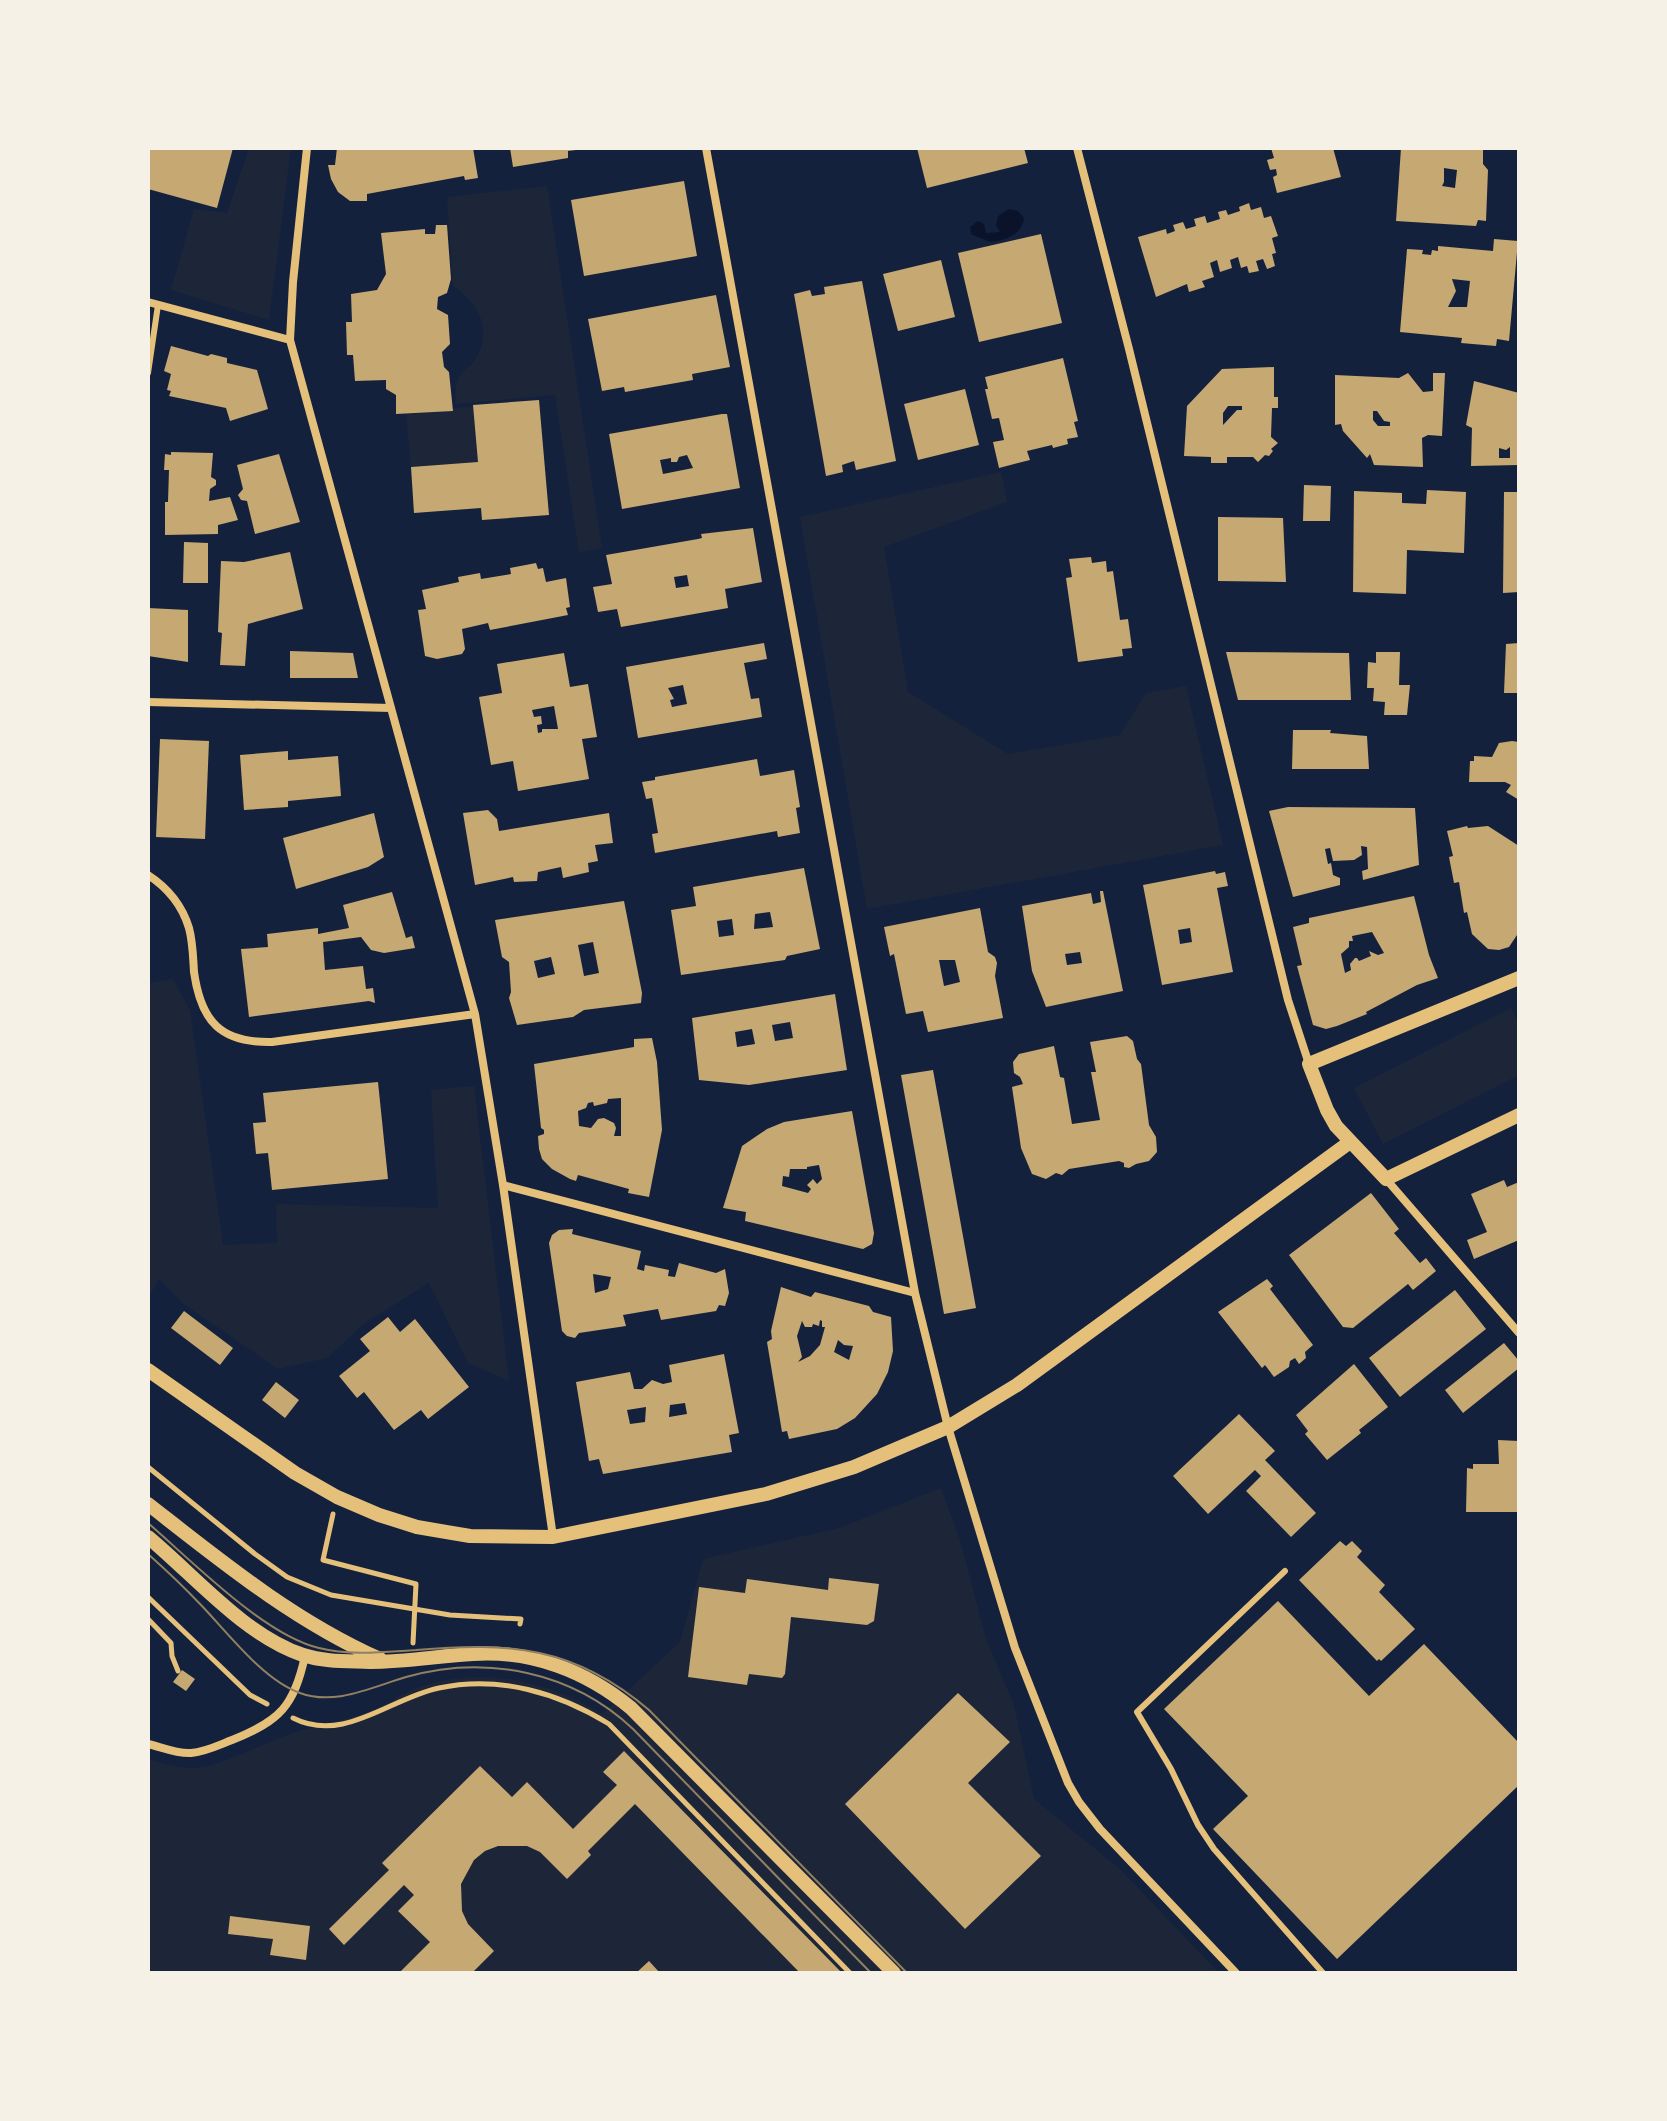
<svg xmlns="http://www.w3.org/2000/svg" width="1667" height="2121" viewBox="0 0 1667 2121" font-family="Jost,sans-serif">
<rect width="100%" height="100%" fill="#14213d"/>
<path fill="#1d2539" d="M249,148H291L269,320L171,290L194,209L227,213Z
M547,186L602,548L579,552L555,395L455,404C456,397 455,386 458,379C461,372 470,367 475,360C493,331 480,304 453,286L447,197Z
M473,407L478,462L411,467L406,414L452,411V408Z
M1001,472L1007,502L884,547L908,692L1008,754L1120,735L1146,693L1186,686L1223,845L867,909L800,517Z
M173,979L190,1010L223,1245L277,1243L276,1204L438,1208L431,1090L474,1086L509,1381L468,1363L429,1283L365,1323L327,1358L278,1369L184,1304L159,1279L148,1298V983Z
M1511,1008L1519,1023V1075L1383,1144L1354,1088Z
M941,1488L961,1543L986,1639L1014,1705L1034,1799L1120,1869L1219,1973H148V1760C165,1764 185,1770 202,1767C223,1764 261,1745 282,1737C311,1725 342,1722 371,1711C386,1705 399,1695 414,1689C477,1665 546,1679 602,1714L680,1642L703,1559L839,1528Z"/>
<path fill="#0b132b" d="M1009,209L1018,211L1024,218C1022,235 1006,240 990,242L971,234L970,227L978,221L984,224L986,233L1000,232L996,225L998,216Z"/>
<path fill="#c6a872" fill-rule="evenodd" d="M148,148H233L217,208L148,189Z
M337,148H473L478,178L465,180L464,176L367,194V201H350L338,192L331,179L328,165H335Z
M510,148H576V150L568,151V158L513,167Z
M917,148H1024L1028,163L927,188Z
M1271,148H1333L1341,177L1277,193L1273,177L1277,175L1276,169L1270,170L1267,160L1274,158Z
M1401,148H1483V164L1488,170L1486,221L1478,220L1476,226L1396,221ZM1444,168L1457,170L1455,188L1442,186L1444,182Z
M684,181L697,256L584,276L571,200Z
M1249,203L1251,210L1261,207L1264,218L1271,216L1278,236L1272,238L1276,253L1272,254L1275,266L1267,269L1263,259L1256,261L1259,271L1249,273L1247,266L1241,268L1238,257L1230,260L1232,268L1220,272L1217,260L1210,263L1214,277L1202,281L1205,287L1189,292L1187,284L1156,297L1138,237L1166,229L1167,234L1175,231L1173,225L1183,222L1186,229L1196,226L1194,219L1205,216L1207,223L1220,219L1218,212L1226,210L1228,215L1240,211L1239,207Z
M436,225H447L451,279L447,293L438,297L437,309L448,315L450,344L442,352L444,367L449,372L453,411L396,414V395L386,389V380L355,381L353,355H347L346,322H352L351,294L377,290L386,274L381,233L425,229V234H435Z
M1041,234L1062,323L979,342L958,253Z
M1494,239L1518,241L1509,341L1497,339L1496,346L1461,343L1462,338L1400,332L1407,249L1423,250L1422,254L1431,255L1432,250L1438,251V246L1493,251ZM1452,279L1470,281L1467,307H1448L1456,291Z
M941,260L955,317L898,331L883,274Z
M862,281L896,461L856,470L854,461L842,465L843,472L826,476L794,294L810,290L812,296L825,294L824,287Z
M716,295L730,367L692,374L693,380L625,392L624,387L602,391L588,319Z
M171,346L208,356L211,354L227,358V363L257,370L268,409L230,421L226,408L169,396L171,391L167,390L171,374L164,371Z
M1063,358L1078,421L1074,422L1078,437L1067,439L1068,444L1053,448L1052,445L1027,451L1030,460L999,468L993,442L1004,440L999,418L992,419L985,389H988L985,377Z
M1274,367V397H1278V408H1272L1271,437L1278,443L1271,449L1273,451L1269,456L1265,455L1258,462L1253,457H1227V463H1211V457L1184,456L1187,406L1222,369ZM1228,406H1242V410H1237L1223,425V413Z
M1408,373L1423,392L1433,391V373H1445L1442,436L1428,435L1422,438L1423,467L1374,465L1370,454L1367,458L1343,431L1341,424L1335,425V375L1399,378ZM1373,411H1377L1384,421L1390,422V426H1378L1373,420Z
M1474,381L1519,393V465L1471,466L1472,428L1466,425ZM1510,447V458H1499V448L1506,450Z
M965,389L979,445L918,460L904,404Z
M539,400L549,515L482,520L481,508L414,513L411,467L478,462L473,405Z
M722,414H727L740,488L622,509L609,434ZM687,455L693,468L663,474L660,460L671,458V462H677L679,457Z
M171,452L213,453L211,477L216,480V485L210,489L209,501L230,497L238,520L218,525V534L165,535V502H168L169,470H164L165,454L171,455Z
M279,454L300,522L255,534L247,501L241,500L238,495L243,489L237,465Z
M1304,485L1331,486L1330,521H1303Z
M1427,490L1466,492L1464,553L1407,550L1406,594L1353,592L1354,491L1402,493V503L1426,504Z
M1504,492H1519V592L1503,593Z
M1218,517L1283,518L1286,582L1218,581Z
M753,528L762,582L725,589L728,608L621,627L617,609L598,612L593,587L612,584L606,555L698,539L702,538L701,534ZM687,575L689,586L676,588L674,577Z
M184,542L208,543V583H183Z
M290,552L303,609L248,624L245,666L220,665L222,633L218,632L221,561L244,562Z
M1091,557L1092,563L1106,561L1107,572L1113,571L1120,620L1128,619L1132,648L1122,649L1123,656L1078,662L1066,578L1072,577L1069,559Z
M536,563L538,569L543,568L546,582L566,578L570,607L566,608L568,615L490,630L488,623L462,629L465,649L462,654L437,659L425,656L418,610L426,609L422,590L459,582L458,577L480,573L481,579L511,574L510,568Z
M148,608L188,610V662L148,656Z
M764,643L767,659L744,663L751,699L759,698L762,717L638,738L626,667ZM683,685L687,704L672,707L670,700L674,699L668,688Z
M1519,643V693H1504L1506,644Z
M290,651L353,653L358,678H290Z
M1226,652L1349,653L1351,700H1238Z
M1376,652H1400L1399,685H1410L1407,715H1384L1385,702L1373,701L1374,688H1367L1368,662L1376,663Z
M564,653L570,687L588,684L597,737L582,739L589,779L518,791L513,761L491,765L479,697L502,693L497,664ZM554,706L558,729H542V732L538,733L537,725L542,724L541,716L534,717L532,710Z
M1293,730H1331L1330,733L1367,736L1369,769H1292Z
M160,739L209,741L205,839L156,837Z
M1512,741L1519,742V800L1506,792L1511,785L1505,782H1469L1470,761H1474V756L1492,757L1499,743Z
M288,751V760L338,756L341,796L288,801V807L244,810L240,755Z
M757,759L760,776L794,770L800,807L796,808L800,833L778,837L777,831L655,853L652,834L658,833L652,798L646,799L642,782L655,780V777Z
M1288,807L1415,808L1419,865L1363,880L1362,871L1368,869L1367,847L1361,846L1362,855L1354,860L1333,861L1330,848L1325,849L1328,864L1331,863L1333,875L1340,878V885L1293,897L1269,811Z
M488,810L497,819L499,831L609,813L613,843L595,845L598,861L588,863L589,872L563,878L561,867L538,872L537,881L514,882L513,877L475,885L463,813Z
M374,813L384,857L368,867L296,889L283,838Z
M1467,826L1468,828L1488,826L1519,846V932L1509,947L1499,950L1488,949L1472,934L1467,912L1464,913L1459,882L1454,883L1449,857L1453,856L1447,831Z
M804,868L820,949L787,956L785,960L681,975L671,910L696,906L693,887ZM770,912L773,927L754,929L755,914ZM732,919L734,935L719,937L717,921Z
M1215,871L1216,874L1225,872L1228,886L1217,888L1233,972L1162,985L1143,885ZM1190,928L1192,942L1180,944L1178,930Z
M1100,891H1103L1123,991L1046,1007L1032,971L1022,906L1091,893L1093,904L1101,902ZM1080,952L1082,963L1067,965L1065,954Z
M392,892L406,938L412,936L415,948L384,953L371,950L361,937L323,942L325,970L363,966L366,989L373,988L375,1003L369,1001L249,1017L241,949L268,947L267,934L318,928V934L349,928L343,905Z
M1414,896L1429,955L1438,978L1417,985L1366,1012L1367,1014L1337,1026L1326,1029L1313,1025L1297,966L1302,965L1293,927L1309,923V918ZM1372,932L1384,953L1378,955L1369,951L1371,956L1359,961L1357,958H1355L1350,964L1351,970L1345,973L1341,954L1349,947V941H1353L1352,936Z
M624,901L642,993L641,1003L584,1010L573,1017L517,1025L509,998L511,992L509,962L502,957L495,920ZM593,942L599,973L584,976L578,945ZM551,957L555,974L538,978L534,961Z
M980,908L988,952L995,957L997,963L995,976L1003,1018L928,1032L923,1011L906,1014L894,954L890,956L884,927ZM939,960H955L960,982L944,986Z
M835,994L847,1070L749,1085L699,1080L692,1018ZM790,1022L793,1038L775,1041L772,1025ZM752,1029L755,1044L737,1047L735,1032Z
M1127,1036L1133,1041L1137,1059L1141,1064L1149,1125L1156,1137L1157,1152L1149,1161L1136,1164L1129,1168L1124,1167V1163L1119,1161L1069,1169L1062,1175L1056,1173L1046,1179L1032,1174L1021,1148L1012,1087L1023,1084L1020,1077L1014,1073L1013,1062L1019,1054L1054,1046L1060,1077L1064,1078L1072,1124L1100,1120L1091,1072H1096L1090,1042Z
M652,1038L657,1062L662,1130L649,1197L628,1193L629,1189L578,1175L576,1181L570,1179L552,1169L542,1159L539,1149L538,1136L544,1134V1130L541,1128L534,1064L634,1047V1039ZM621,1098V1136H614L616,1128L614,1123L604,1118L598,1119L591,1128L579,1126L578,1111L586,1108L588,1103L593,1102L594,1106L607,1103L608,1099Z
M933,1070L976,1308L944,1314L901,1075Z
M378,1082L388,1179L272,1190L268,1153L256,1154L253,1123L266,1122L263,1093Z
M852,1111L874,1233L872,1244L863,1249L745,1221L746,1212L723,1208L742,1146L767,1129L784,1122ZM819,1165L822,1179L817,1184L813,1179L807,1185L811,1189L808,1193L782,1186L783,1176L789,1177L790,1169H807V1167Z
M1504,1180L1507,1187L1519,1182V1240L1474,1259L1467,1240L1487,1232L1471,1194Z
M1371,1193L1399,1229L1394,1233L1420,1263L1426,1258L1436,1271L1413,1290L1408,1284L1353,1328L1343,1327L1289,1255Z
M573,1229L572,1234L641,1251L637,1269L644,1271L645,1265L669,1270L668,1276L675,1277L679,1263L716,1273L725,1269L729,1293L725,1306L719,1305L716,1311L661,1320L658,1309L623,1315L626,1326L579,1333L575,1338L567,1336L562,1331L549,1243L552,1235L559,1230ZM593,1274L611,1277L608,1289L595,1293Z
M1267,1279L1273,1286L1270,1289L1313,1345L1305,1352L1306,1358L1299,1364L1295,1358L1290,1361L1289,1367L1274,1377L1265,1365L1262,1368L1218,1312Z
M781,1287L811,1297L815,1292L869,1306L873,1312L891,1317L893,1351L888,1372L877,1394L855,1418L837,1429L789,1439L787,1431L782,1432L767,1342L772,1339L771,1331ZM820,1320L822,1321V1327H825L820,1345L810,1356L798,1362L802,1357L797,1336L802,1321L805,1327H812L813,1324L819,1326ZM838,1340L844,1345L853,1346L849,1360L834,1352Z
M1455,1290L1486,1329L1400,1397L1369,1358Z
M184,1311L233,1348L220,1365L171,1328Z
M388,1317L400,1332L415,1319L469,1387L428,1419L421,1410L394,1430L364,1392L357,1398L339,1376L370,1351L360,1339Z
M1504,1343L1519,1361V1368L1463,1413L1445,1390Z
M724,1354L739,1433L729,1435L732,1452L603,1474L599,1459L589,1461L576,1382L630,1372L634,1389H642L652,1380L663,1384L672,1382L669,1365ZM685,1403L687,1414L669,1417L670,1405ZM646,1407L645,1422L630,1424L627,1410Z
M1354,1364L1388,1407L1359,1430L1361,1433L1327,1460L1305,1434L1308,1431L1296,1415Z
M276,1382L299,1400L285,1418L262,1400Z
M1239,1414L1275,1451L1265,1460L1316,1513L1291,1537L1246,1491L1261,1476L1255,1470L1208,1514L1173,1476Z
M1498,1440L1519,1441V1512H1466L1467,1468L1473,1469V1464H1499Z
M1340,1541L1346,1546L1352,1541L1362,1551L1357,1557L1385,1585L1379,1592L1415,1629L1381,1661L1379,1659L1377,1661L1299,1580Z
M829,1578L879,1584L874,1621L867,1625L791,1617L785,1674L782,1678L749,1674L747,1685L688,1677L699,1587L745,1593L747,1579L828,1590Z
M1278,1601L1369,1696L1424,1644L1519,1743V1785L1337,1959L1213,1829L1248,1796L1164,1709Z
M182,1670L195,1679L186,1691L173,1682Z
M958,1693L1010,1742L968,1783L1041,1856L965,1929L845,1804Z
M624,1751L842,1973H800L635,1804L588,1851L591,1855L567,1879L540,1852L527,1846H498L485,1851L474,1860L461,1884L462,1911L468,1924L494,1951L472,1973H399L430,1942L398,1911L414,1895L404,1885L344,1945L329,1929L389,1870L382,1863L480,1766L512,1797L527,1782L573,1829L617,1785L603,1772Z
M230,1916L310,1926L306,1960L270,1955L273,1939L228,1934Z
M649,1961L660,1973H636Z"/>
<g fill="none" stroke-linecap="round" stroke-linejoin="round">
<path stroke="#e5c07b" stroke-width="5" d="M148,1467L255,1554L287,1577L331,1595L450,1615L521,1619L520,1624
M333,1514L323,1560L416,1584L413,1643
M148,1597L250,1695L267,1704
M148,1619L171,1643L172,1656L178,1671
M293,1718C344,1744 390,1698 439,1688C499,1675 559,1693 609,1724L850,1973"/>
<path stroke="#e5c07b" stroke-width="6" d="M148,373L158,305
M1285,1571L1137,1712L1171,1769L1198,1825L1214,1849L1323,1973"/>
<path stroke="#e5c07b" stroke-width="8" d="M307,148L293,282L290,340L475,1014L503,1185L553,1537
M706,148L915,1293L948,1427L1015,1648L1068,1783L1079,1802L1100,1829L1236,1973
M1077,148L1129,349L1288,1000L1309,1064
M148,302L290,340
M148,702L391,708
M148,875C168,888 182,905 189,928C193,943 193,957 194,972C201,1022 221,1043 272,1042L475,1014
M1386,1179L1519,1333
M503,1185L915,1293
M148,1744C161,1747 177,1754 191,1753C205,1752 219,1745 232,1740C280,1721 294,1706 305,1656"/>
<path stroke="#e5c07b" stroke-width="14" d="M1519,978L1309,1064L1327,1110L1336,1126L1386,1179L1519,1115
M148,1370L295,1473L337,1497L379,1515L417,1527L470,1536L553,1537L766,1494L854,1467L948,1427L1017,1385L1350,1142
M148,1504C221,1561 294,1621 380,1659
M148,1537C196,1577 244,1635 303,1655C325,1662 347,1661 370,1662C405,1662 439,1656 473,1654C532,1650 586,1671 631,1708L894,1973"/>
<path stroke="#918062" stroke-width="2" d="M148,1523C192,1561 264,1635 319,1648C351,1656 383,1652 416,1650C510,1642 574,1646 649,1710L907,1973
M148,1554C166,1570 184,1587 201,1605C228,1633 263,1680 300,1693C335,1706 372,1687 406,1677C486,1654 573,1672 633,1729L871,1973"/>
</g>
<rect width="1667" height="2121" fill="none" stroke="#f6f1e7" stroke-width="300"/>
</svg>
